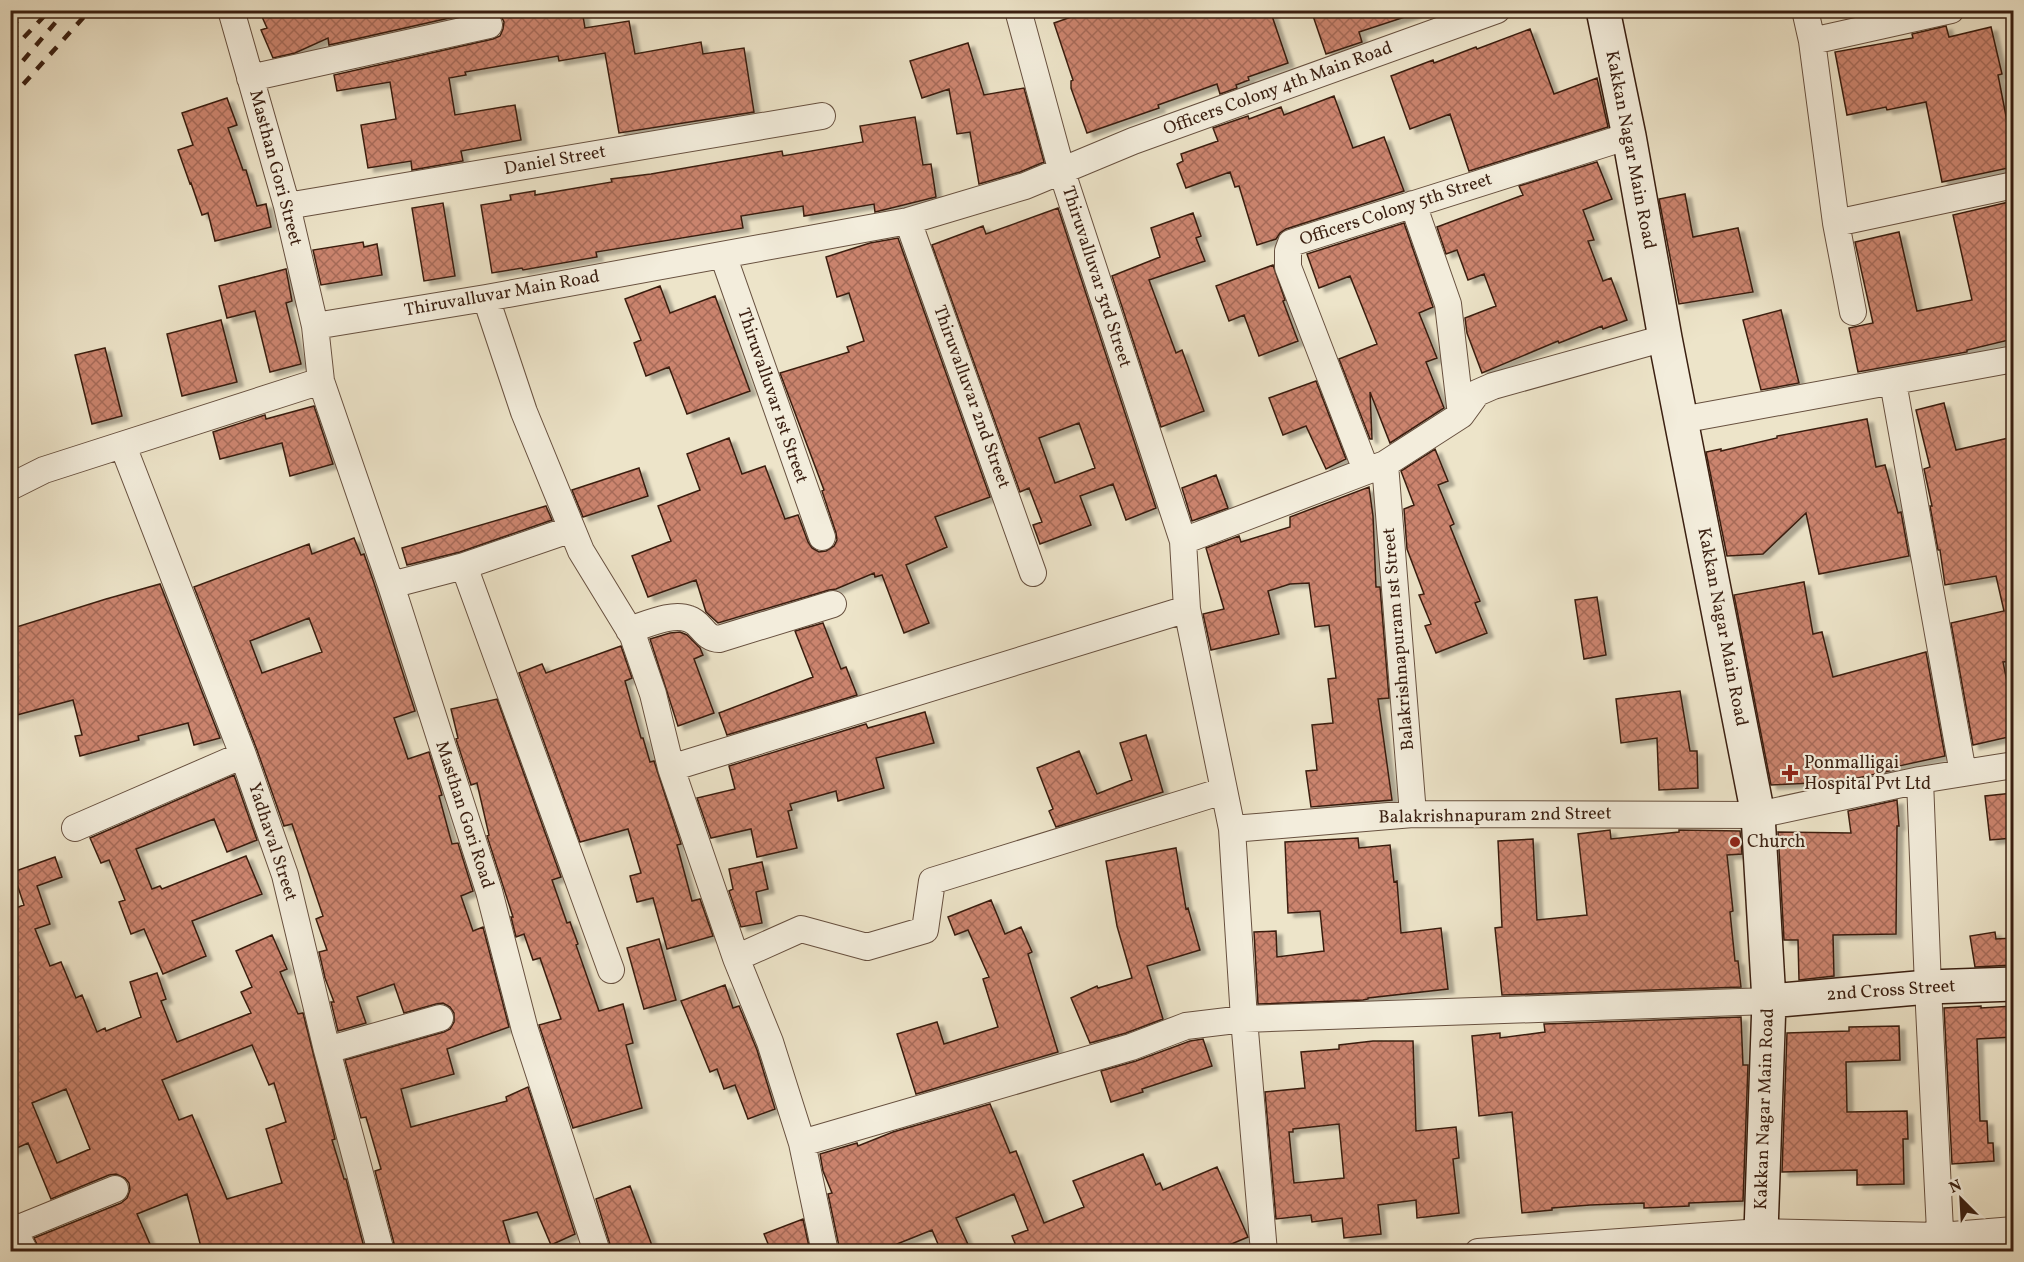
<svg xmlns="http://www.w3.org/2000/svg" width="2024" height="1262" viewBox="0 0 2024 1262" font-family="Vollkorn,serif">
<defs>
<pattern id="building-cross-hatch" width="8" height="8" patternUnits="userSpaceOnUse" patternTransform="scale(1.5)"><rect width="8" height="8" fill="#cb846e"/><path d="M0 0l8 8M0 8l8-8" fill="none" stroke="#a66b59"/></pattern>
<filter id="shadow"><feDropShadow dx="6" dy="4" stdDeviation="1.5" flood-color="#0004"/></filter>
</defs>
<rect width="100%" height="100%" fill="#ede4c9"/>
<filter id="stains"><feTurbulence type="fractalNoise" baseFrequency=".00333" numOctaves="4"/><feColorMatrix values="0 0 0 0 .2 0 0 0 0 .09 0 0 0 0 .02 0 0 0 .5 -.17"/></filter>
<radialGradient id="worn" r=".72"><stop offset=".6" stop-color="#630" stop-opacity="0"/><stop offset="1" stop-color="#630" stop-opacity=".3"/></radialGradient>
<path fill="url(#building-cross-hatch)" stroke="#3a1f11" stroke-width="1.5" fill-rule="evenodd" filter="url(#shadow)" d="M259,10H485L329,45L328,38L295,53L273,58L261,30L267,28Z
M491,10H582L585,28L629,21L635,54L701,42L703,54L744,48L754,112L619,133L605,53L559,61L558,56L465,72L466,75L449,78L455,115L515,105L521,140L461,151L463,161L412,170L411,161L368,168L361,125L396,119L390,82L337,91L334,75L493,39L500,36L503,29L504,22L500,14Z
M1091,10H1270L1288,63L1248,77L1249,80L1236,85L1237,88L1220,94L1217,84L1158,105L1159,108L1087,133L1071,88V81L1073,80L1054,23Z
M1311,10H1413L1414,14L1359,32L1362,42L1326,54Z
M1946,26L1949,37L1991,27L2002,74L1998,75L2013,152V167L1942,182L1926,102L1887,110L1886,107L1847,115L1835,52L1913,38L1912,34Z
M1530,29L1554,94L1597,78L1608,127L1469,171L1450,114L1410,129L1391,76L1433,60L1434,63L1476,47L1477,49Z
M968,43L984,95L1024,88L1044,162L1020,172L979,184L970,132L957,134L949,89L922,98L910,61Z
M1334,96L1353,148L1384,137L1404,191L1286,229L1280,233L1276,239L1257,245L1239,186L1235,187L1230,172L1186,188L1177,164L1183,161L1181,154L1218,141L1213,128L1248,116L1249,119L1281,107L1284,115Z
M227,98L237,125L228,128L243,170H246L257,206L266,204L271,227L215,241L208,213L202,215L191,183L190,184L178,150L193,145L182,113Z
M915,117L923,165L931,164L936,197L875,212L874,204L804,216L803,206L741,216L743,228L596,252L597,257L523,270L522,268L492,273L481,205L511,200L510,195L535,191V195L612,182L611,179L651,174L782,151L783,156L863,142L860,126Z
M1597,162L1612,199L1583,210L1594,240L1588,241L1603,281L1611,278L1627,320L1603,329L1602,326L1559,343L1558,341L1482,373L1467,333L1465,318L1496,306L1484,274L1468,280L1457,250L1446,254L1437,227L1523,195L1519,186Z
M1685,194L1693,237L1738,228L1753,292L1679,304L1659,199Z
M2013,201V339L1967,350V352L1858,372L1849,328L1873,323L1855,242L1899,232L1917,311L1972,300L1953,215Z
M443,203L455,276L424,281L412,208Z
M1058,208L1156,508L1126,520L1113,484L1080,496L1091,525L1040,544L1033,525L1042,522L1029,488L1020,492L932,245L983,226L986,234ZM1079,423L1095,468L1055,483L1039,438Z
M1193,213L1201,236L1196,238L1205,261L1149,280L1176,353L1182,350L1204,411L1161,427L1112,276L1160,257L1151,228Z
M1404,223L1433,307L1419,313L1437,358L1426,362L1444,408L1390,443L1370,392L1372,439H1370L1339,359L1377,344L1350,276L1319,288L1307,254Z
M898,238L990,497L935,517L947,547L906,565L929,623L904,633L882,575L875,577L874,573L836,589L829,590L718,623L706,612L696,580L648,597L632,556L671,541L658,506L700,490L687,454L729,438L742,474L765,466L785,519L798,515L808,542L812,548L819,552L826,551L834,546L837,540L836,533L822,491L824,490L780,373L849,352L847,347L864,341L849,293L837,297L826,257L870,243Z
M363,242L364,247L377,244L382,275L321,285L313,250Z
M1273,265L1285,300L1283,301L1298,341L1259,356L1244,315L1229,321L1216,286Z
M286,269L292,301L286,303L301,364L270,372L255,311L227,318L219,286Z
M660,286L670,313L715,296L750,391L687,414L669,367L646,376L634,343L641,340L625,299Z
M1781,310L1799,383L1761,390L1743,320Z
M221,320L237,382L182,396L167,334Z
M105,348L122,416L92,424L75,355Z
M1316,381L1346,459L1326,469L1306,426L1283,435L1269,398Z
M1944,403L1956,450L2013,437V661L2003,662L2013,711V736L1973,745L1951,623L2004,611L1996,576L1945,585L1940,550H1938L1930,506H1932L1924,469L1930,467L1916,410Z
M314,406L333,464L290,476L282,443L220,459L213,432L265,415L266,419Z
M1867,419L1876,467L1885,465L1898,513L1901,512L1909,556L1819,574L1806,513L1763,554L1727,556L1706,452L1721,449V451L1777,438V436Z
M1435,449L1448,481L1438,485L1454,524L1450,526L1480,601L1475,603L1487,633L1436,653L1425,626L1431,624L1419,595L1424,594L1407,549L1404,509L1414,505L1401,471Z
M639,468L648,496L583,517L572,490Z
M1216,475L1228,508L1192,521L1182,488Z
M1369,487L1373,516L1376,587H1380L1389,698L1378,699L1392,800L1311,807L1306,771L1317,770L1312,725L1333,723L1328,679L1336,678L1329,625L1315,627L1309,583L1290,584L1268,591L1279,634L1211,650L1203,614L1224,609L1206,548L1239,536L1241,542L1290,527V517Z
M546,506L552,520L460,552L407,565L402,548Z
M354,538L361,555L364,554L374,583L415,711L394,718L408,759L429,752L442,795L439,796L452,844L458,843L473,891L461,896L473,931L483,927L509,1027L447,1049L454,1074L401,1089L411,1127L507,1101L506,1097L528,1087L575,1234L551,1245L537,1212L503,1221L512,1251H396L375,1171L381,1169L366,1117L361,1118L345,1060L444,1032L450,1029L454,1022V1013L450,1007L443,1003L436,1004L404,1013L394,984L357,997L366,1023L338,1031L331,1002H334L325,978L319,952L327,950L316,919L323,916L292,824L284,826L257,750L194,587L309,544L312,554ZM309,618L322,652L262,673L250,641Z
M1804,582L1813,634L1822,632L1833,677L1926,652L1945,756L1894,767V770L1835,783L1834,782L1771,785L1734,595Z
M160,584L220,738L194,745L188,723L138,736L139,740L80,756L75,736L82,735L73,700L13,716L10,705V667L17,665L10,645V629L106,599Z
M1597,597L1606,655L1584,659L1575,600Z
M823,623L841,669L846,667L857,695L727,735L719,713L813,677L795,631Z
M680,632L687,635L700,648L703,655L694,659L714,713L678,726L650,639L670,633Z
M621,646L632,678L625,681L641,738H643L650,762L654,761L681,844L677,845L692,901L700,899L713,936L667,949L653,898L637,902L630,876L641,873L628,829L580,842L519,673L542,664L546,673Z
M1680,691L1690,751H1697L1698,788L1659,790L1657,738L1621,743L1616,699Z
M497,699L561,877L552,880L567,923L570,922L578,944L576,945L599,1011L623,1004L633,1043L626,1045L642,1108L573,1128L539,1025L561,1019L540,958L533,960L524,934L516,937L511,917H513L487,836L489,835L477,783L471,785L456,739L458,738L451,709Z
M925,712L934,743L876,758L884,788L838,801L836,791L790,804L792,810L788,811L797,848L757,857L751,829L711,838L697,798L735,789L729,766L866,724L868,728Z
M1146,735L1163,792L1056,827L1049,811L1053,809L1037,768L1079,751L1097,794L1132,780L1120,743Z
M234,775L257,840L227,852L214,819L136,849L152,889L160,886L162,889L246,856L262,894L192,921L206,956L163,974L144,929L131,934L119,902L125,900L109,860L101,863L90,838Z
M2013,793V838L1990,840L1985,796Z
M1897,800L1899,826H1897L1896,934L1833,935L1834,976L1799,980L1798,940H1784L1778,832L1851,833L1848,811Z
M1610,830L1611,839L1679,832V830L1740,831L1742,854L1727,855L1733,911L1730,912L1735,961H1738L1741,987L1502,995L1495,928L1502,927L1498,841L1533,839L1537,920L1587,915L1578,834Z
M1358,838L1359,848L1390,845L1394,882L1397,881L1401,933L1441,928L1448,989L1368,998V999L1363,1000L1258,1004L1254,932L1276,931L1277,957L1324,951L1320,911L1288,913L1285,842Z
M1176,848L1186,909L1188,908L1200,950L1147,966L1163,1019L1126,1033L1090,1043L1071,998L1097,986L1098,988L1132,978L1117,926L1106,861Z
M55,857L62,877L37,886L50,924L35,929L50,966L61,962L76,998L82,995L97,1032L105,1028L106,1031L141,1017L130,982L157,973L166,999L161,1001L177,1042L251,1013L241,992L252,987L236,951L272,935L287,969L280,972L298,1014L303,1013L335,1139L332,1140L344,1179H346L365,1251H202L187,1194L137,1214L153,1251H40L34,1238L121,1203L127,1198L130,1190L129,1183L125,1178L116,1174L109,1175L51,1199L28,1143L10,1151V910L24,905L13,872ZM252,1045L269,1085L274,1083L286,1122L266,1129L282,1183L227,1199L192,1115L179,1120L162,1080ZM66,1089L90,1149L57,1163L32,1103Z
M762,862L768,889L756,892L762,923L741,927L729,891L733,889L729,869Z
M991,900L1005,934L1021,927L1032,952L1028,954L1058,1052L916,1094L897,1034L937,1022L944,1044L998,1027L983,979L989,977L968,930L955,935L948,917Z
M1995,932L1996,939L2013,938V965L1975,967L1970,936Z
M659,939L676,1000L644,1009L627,948Z
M725,985L733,1008L739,1006L757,1050L775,1109L748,1119L735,1085L724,1089L717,1069L710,1072L681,1001Z
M1981,1006V1008L2013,1006V1037L1977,1039L1980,1121H1987L1988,1143H1993L1994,1161L1952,1164L1944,1008Z
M1741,1017L1743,1065H1748L1743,1201L1689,1203V1206L1644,1208V1203L1590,1205L1552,1208V1210L1522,1213L1512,1112L1479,1116L1472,1036L1500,1033V1038L1545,1032L1544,1024Z
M1899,1026L1900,1060L1846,1062L1847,1112L1907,1111L1908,1139H1903L1904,1184L1857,1185V1170L1782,1172L1787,1033L1849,1031V1027Z
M1203,1039L1212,1066L1142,1089L1143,1092L1111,1102L1101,1071L1136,1061L1190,1041Z
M1373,1041H1413L1416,1131L1456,1127L1459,1158L1453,1159L1459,1213L1417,1218L1416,1200L1378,1205L1381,1234L1344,1238L1342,1218L1312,1222L1311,1215L1276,1219L1265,1092L1305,1088L1301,1052L1339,1049V1045ZM1339,1124L1344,1178L1294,1183L1289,1132H1293V1129Z
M990,1104L1010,1153L1016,1151L1044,1223L1084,1207L1073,1181L1143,1154L1156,1185L1160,1183L1163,1190L1217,1167L1248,1237L1215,1251H1018L1012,1236L1028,1230L1014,1194L956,1218L971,1251H941L932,1230L897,1244L899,1251H840L828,1194L832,1193L823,1171L820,1154L857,1143L858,1146L893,1132Z
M630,1186L654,1251H612L596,1199Z
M803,1219L810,1251H771L764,1234Z"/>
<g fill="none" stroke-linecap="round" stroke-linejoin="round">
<g stroke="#67503f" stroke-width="28">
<path id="street" d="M231,10L287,206L315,326L321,381L391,585L489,891L525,1030L597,1252
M1018,10L1062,172L1183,541L1187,609L1232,829L1244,1019L1264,1252
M1805,10L1812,41L1836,223L1853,312
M1812,41L1951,10
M250,78L489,25
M1413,204L1448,304L1461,415
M287,206L822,116
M908,221L1033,573
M1836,223L2014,185
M723,255L822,537
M486,298L524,412L581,551L633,636L653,694L671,768L736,958L770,1042L802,1143L825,1252
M315,326L486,298L908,221L1025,186L1133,141L1497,10
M1893,382L1963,773
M1681,420L2014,359
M123,446L243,755L285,875L327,1050L381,1252
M1385,464L1413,814
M1366,470L1288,267V251L1291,243L1629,136
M10,487L44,470L321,381
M1183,541L1385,464L1461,415L1477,393L1493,386L1665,338
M464,566L572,529
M391,585L464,566L611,970
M629,630C646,625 672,612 689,619C702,623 704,639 719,639L833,604
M671,768L1187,609
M1920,780L1928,987L1941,1251
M75,828L243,755
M1232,829L1413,814L1758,815L1920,780L2014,765
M736,958L801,929L867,947L925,930L932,881L1223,791
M327,1050L440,1018
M802,1143L1131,1047L1186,1026L1244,1019L1769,1001
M10,1224L25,1252
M14,1230L115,1189
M1478,1252L1761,1232L1940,1236L2014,1230"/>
</g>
<g stroke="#3a1f11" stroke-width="36">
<path id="secondary" d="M1603,10L1629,136L1665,338L1758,815L1769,1001L1761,1232L1762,1252
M1769,1001L1928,987L2014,984"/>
</g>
<use href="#street" stroke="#f3eddc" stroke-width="26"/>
<use href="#secondary" stroke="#f3eddc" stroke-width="33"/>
<path stroke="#3a1f11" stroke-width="4.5" stroke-dasharray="10 10" stroke-linecap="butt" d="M10,28L28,10
M10,52L50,10
M10,76L66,10
M10,99L90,10"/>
</g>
<g fill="#8f2418" stroke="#f3eddc" stroke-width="2">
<path d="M1787 764h6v6h6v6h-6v6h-6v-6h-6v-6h6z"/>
<circle cx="1735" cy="842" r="6"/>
</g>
<g text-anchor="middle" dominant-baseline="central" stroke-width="4.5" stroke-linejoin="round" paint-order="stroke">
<g font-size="18" fill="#3a1f11" stroke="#f3eddc">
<text transform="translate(1278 89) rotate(-20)">Officers Colony 4th Main Road</text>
<text transform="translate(1630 150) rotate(79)">Kakkan Nagar Main Road</text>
<text transform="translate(555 161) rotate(-10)">Daniel Street</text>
<text transform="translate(275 168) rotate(75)">Masthan Gori Street</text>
<text transform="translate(1396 210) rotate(-18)">Officers Colony 5th Street</text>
<text transform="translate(1096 277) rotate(72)">Thiruvalluvar 3rd Street</text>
<text transform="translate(502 294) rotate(-10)">Thiruvalluvar Main Road</text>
<text transform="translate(772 396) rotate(71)">Thiruvalluvar 1st Street</text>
<text transform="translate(971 397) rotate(70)">Thiruvalluvar 2nd Street</text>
<text transform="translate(1722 627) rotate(79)">Kakkan Nagar Main Road</text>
<text transform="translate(1399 639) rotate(-95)">Balakrishnapuram 1st Street</text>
<text transform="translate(464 815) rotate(72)">Masthan Gori Road</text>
<text transform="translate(1495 816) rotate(-1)">Balakrishnapuram 2nd Street</text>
<text transform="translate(272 842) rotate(72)">Yadhaval Street</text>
<text transform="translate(1891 991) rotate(-4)">2nd Cross Street</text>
<text transform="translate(1765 1109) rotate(-88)">Kakkan Nagar Main Road</text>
</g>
<g font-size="18" fill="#3a1f11" stroke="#f3eddc" text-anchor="start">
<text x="1804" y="763">Ponmalligai<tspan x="1804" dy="21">Hospital Pvt Ltd</tspan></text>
<text x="1747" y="842">Church</text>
</g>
</g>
<rect width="2024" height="1262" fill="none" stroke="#ede4c9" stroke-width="36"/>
<rect x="12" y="12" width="2000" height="1238" fill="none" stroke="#3a1f11" stroke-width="3"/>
<rect x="18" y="18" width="1988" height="1226" fill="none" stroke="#3a1f11" stroke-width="1.5"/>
<g transform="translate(1961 1199) rotate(336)" stroke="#f3eddc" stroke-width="4.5" paint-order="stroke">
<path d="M0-4.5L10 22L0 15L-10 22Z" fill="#3a1f11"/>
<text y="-9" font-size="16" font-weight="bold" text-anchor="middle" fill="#3a1f11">N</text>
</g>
<rect width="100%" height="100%" filter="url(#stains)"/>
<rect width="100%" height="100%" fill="url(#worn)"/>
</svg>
